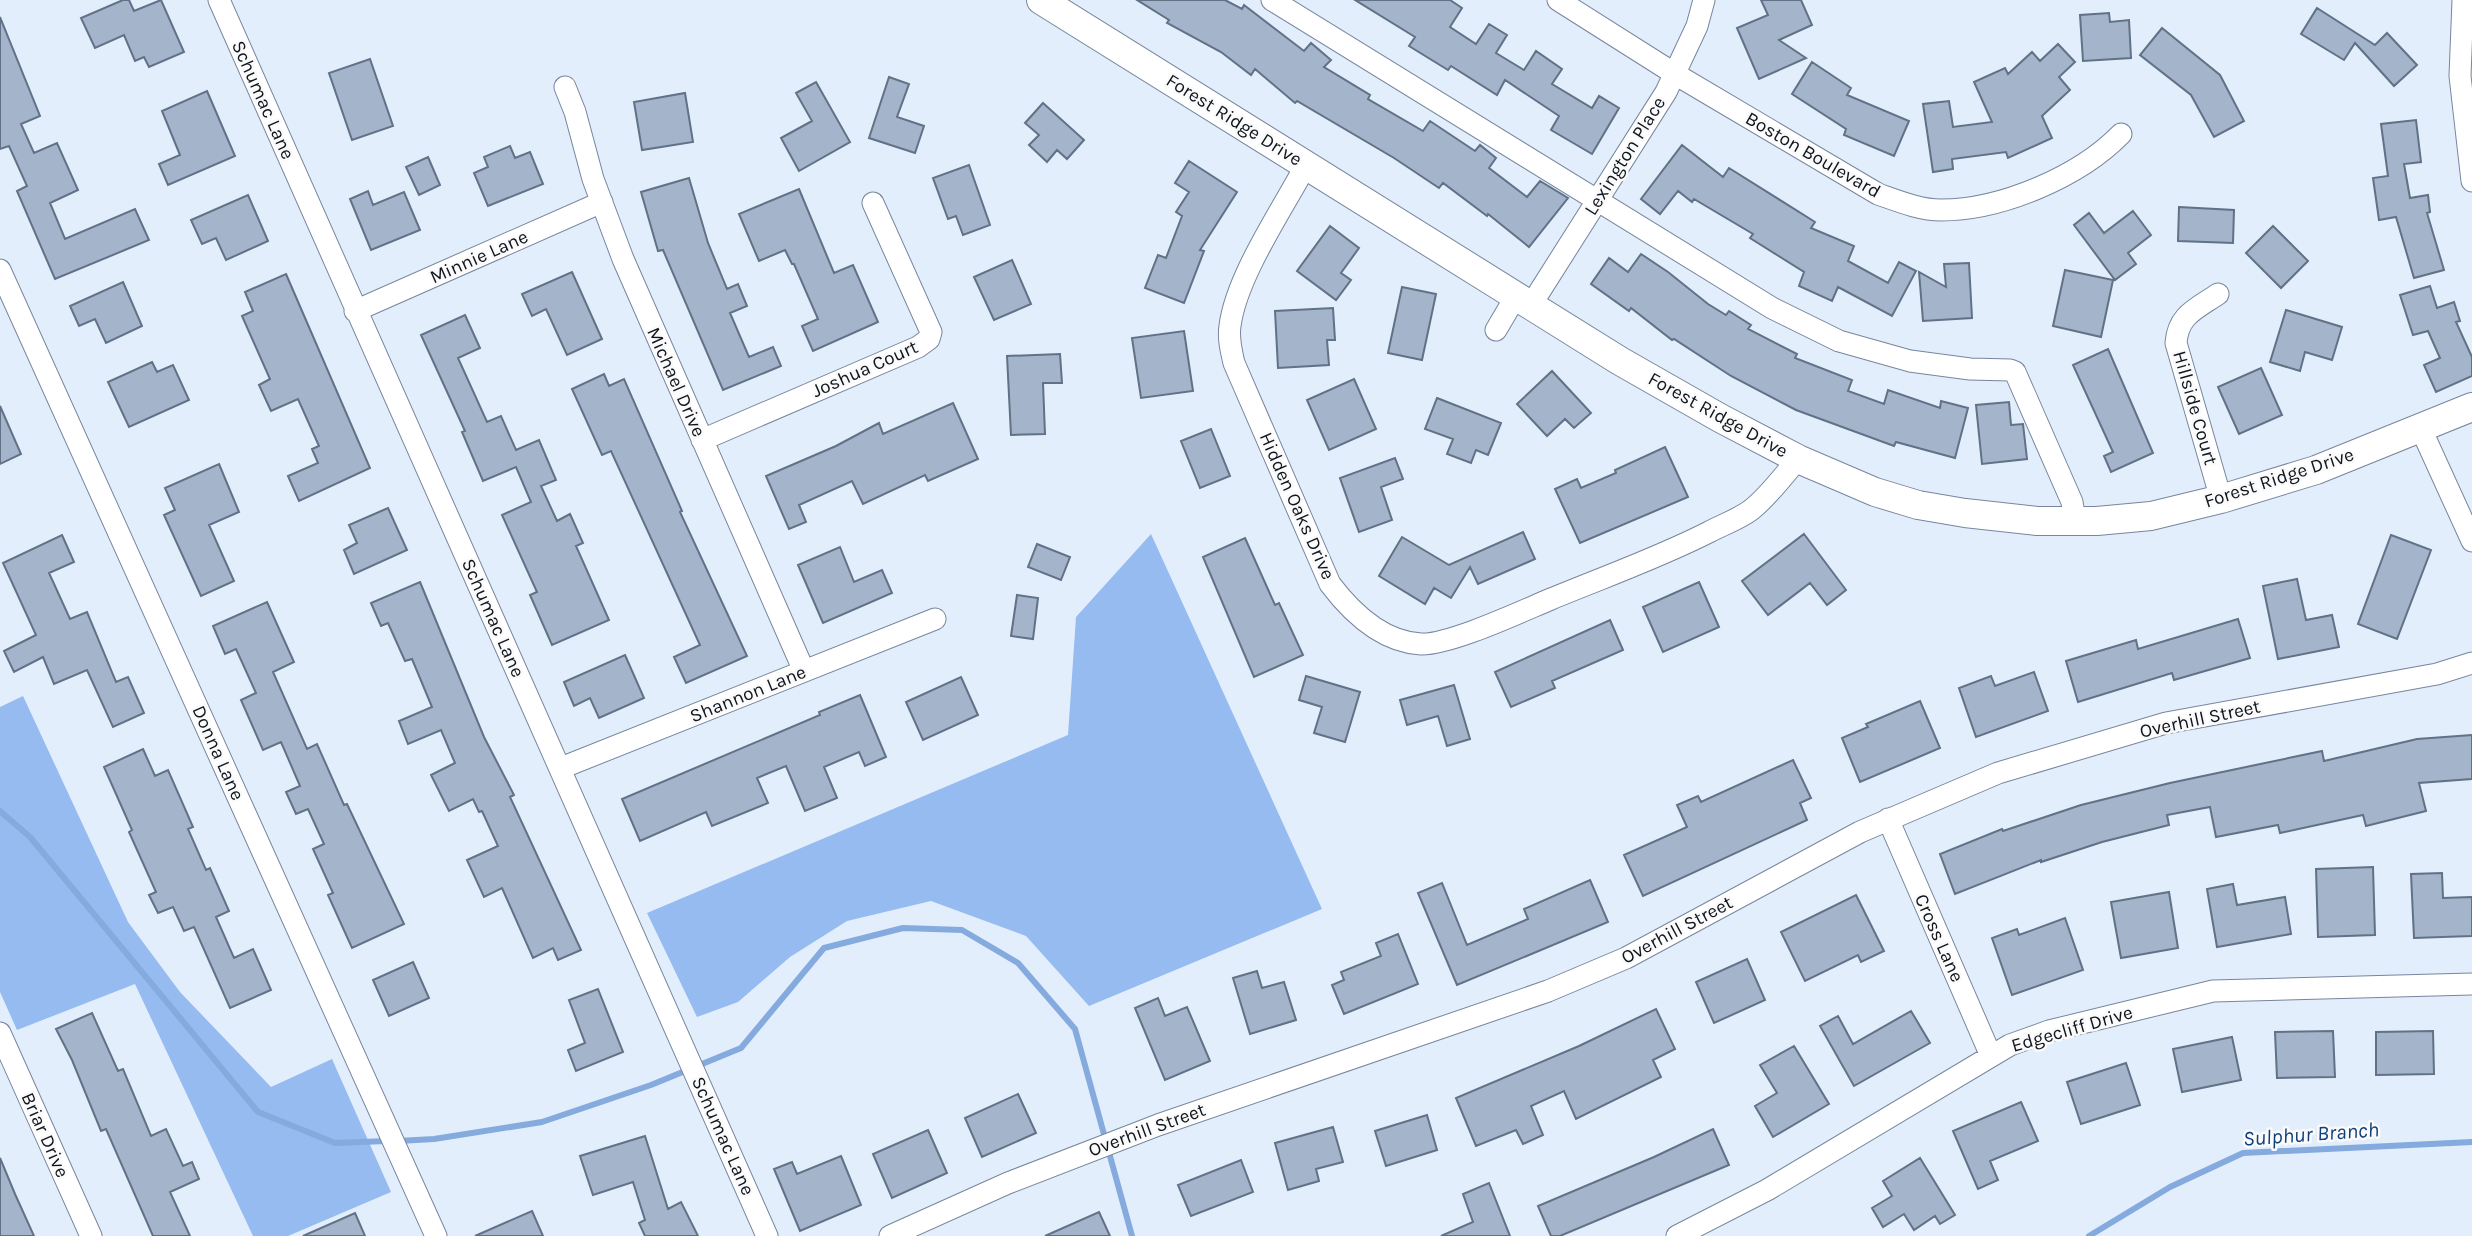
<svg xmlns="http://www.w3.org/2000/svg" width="2472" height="1236" viewBox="0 0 2472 1236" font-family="Karla,sans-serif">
<rect width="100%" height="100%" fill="#e3eefc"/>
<path fill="#95bbf0" d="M1151,534L1322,909L1089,1006L1026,936L931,901L847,921L790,957L738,1002L697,1017L647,913L1068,735L1076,617Z
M23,696L128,922L180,992L271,1087L332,1059L391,1192L288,1236H253L135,984L17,1030L0,992V707Z"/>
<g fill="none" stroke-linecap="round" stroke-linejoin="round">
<path stroke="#84aade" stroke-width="6" d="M0,811L30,837L258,1112L335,1143L387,1141
M398,1141L434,1139L542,1122L651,1085L741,1048L824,948L903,928L962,930L1018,963L1075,1029L1132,1236
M2089,1236L2170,1187L2243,1153L2472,1142"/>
</g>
<path fill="#a3b4cb" stroke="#617186" stroke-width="2" d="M123,0H129L134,11L161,0L184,52L149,67L144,57L135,61L124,35L95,48L81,18Z
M1137,0H1225L1242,9L1244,5L1304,51L1311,43L1331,60L1324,67L1370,95L1368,99L1423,131L1430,121L1475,151L1480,145L1496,158L1489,168L1527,197L1540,181L1568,198L1529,247L1488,214L1487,216L1443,183L1439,188L1394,158L1297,101L1295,103L1255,69L1251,75L1221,52L1167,23L1169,20Z
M1355,0H1450L1462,8L1450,27L1476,44L1489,24L1507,35L1496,53L1524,70L1536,51L1562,69L1552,84L1592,108L1599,96L1619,108L1592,154L1551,130L1559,116L1505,80L1497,95L1451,66L1448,70L1409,46L1415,37Z
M1761,0H1801L1812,25L1779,40L1806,58L1759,79L1737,28L1768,15Z
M2317,8L2375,45L2387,33L2417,65L2394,86L2355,43L2344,60L2301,34Z
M2109,13L2110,22L2129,20L2131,58L2083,61L2080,15Z
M0,17L40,116L21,124L34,153L57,143L78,190L50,203L65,239L135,209L149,240L55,279L17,191L27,186L9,146L0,149Z
M2162,28L2220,75L2244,121L2214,137L2191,95L2140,55Z
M2058,44L2075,62L2059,77L2070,90L2042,116L2052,138L2008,158L2006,152L1952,159L1953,169L1933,172L1923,104L1949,101L1953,127L1992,122L1974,82L2005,68L2008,74L2032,52L2040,61Z
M370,59L393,126L352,140L329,73Z
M1812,62L1851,88L1847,95L1909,121L1894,156L1844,135L1846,129L1792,94Z
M889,77L909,84L897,117L924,126L915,153L869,138Z
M816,82L850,142L799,171L781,138L812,121L796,93Z
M207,91L235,156L168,185L159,164L180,155L162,111Z
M685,93L693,142L642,150L634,102Z
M1043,103L1084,140L1067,159L1057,150L1047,162L1029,145L1039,135L1025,123Z
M2416,120L2421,162L2404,164L2410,198L2428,195L2430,212L2427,213L2444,270L2414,278L2396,217L2379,220L2373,178L2388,176L2381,124Z
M1682,145L1723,177L1729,168L1815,222L1811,228L1854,246L1848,261L1888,283L1899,262L1916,271L1892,316L1838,287L1832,301L1799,286L1804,272L1750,238L1753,234L1694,199L1692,202L1678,191L1660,214L1641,199Z
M510,146L515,158L530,152L543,184L488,206L474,173L488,167L484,157Z
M428,157L440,185L419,195L406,167Z
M1189,161L1237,192L1200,250L1204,251L1184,303L1145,288L1158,255L1166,258L1182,216L1176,212L1189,192L1175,183Z
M969,165L990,225L963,235L956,216L948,219L933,178Z
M689,178L708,243L727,289L738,284L747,306L730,313L749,357L773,347L781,366L723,390L663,250L658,251L641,192Z
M799,189L834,273L853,265L878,322L813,351L802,326L818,319L794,264H792L785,250L759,261L739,214Z
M368,191L373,205L404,192L420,230L371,250L350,199Z
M248,195L268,241L226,260L216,238L202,244L191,220Z
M2179,207L2234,210L2233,243L2178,241Z
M2133,211L2151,235L2128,253L2136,264L2115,280L2074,225L2089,213L2104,233Z
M1330,226L1359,248L1341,273L1351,280L1336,300L1297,271Z
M2273,226L2308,261L2281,288L2246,253Z
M1641,254L1668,272L1708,304L1726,315L1729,311L1751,325L1748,329L1797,354L1795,358L1852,380L1848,391L1884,404L1888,390L1940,408L1941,401L1968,408L1955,458L1896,442L1894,446L1796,410L1731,376L1674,339L1672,340L1631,308L1629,311L1591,284L1609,258L1628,272Z
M1012,260L1031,304L994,320L974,277Z
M1969,263L1972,318L1923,321L1919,272L1946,287L1944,264Z
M2065,270L2113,280L2101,337L2053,326Z
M572,272L602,339L567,355L546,309L532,316L522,294Z
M286,274L370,468L299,501L288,476L318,463L312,449L319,446L298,399L271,411L259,385L270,379L242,316L253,311L245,292Z
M123,282L142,326L106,343L95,319L79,326L70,306Z
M2430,286L2437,308L2454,302L2460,321L2456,322L2472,357V376L2436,392L2424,365L2440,358L2428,331L2413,335L2400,295Z
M1402,287L1436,294L1422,360L1388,353Z
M1333,308L1335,340H1327L1329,365L1278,368L1275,311Z
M2286,310L2342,327L2332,360L2305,352L2300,371L2270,362Z
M465,315L480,348L458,358L487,422L501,416L516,450L539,440L556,480L541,486L557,521L570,514L583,543L576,546L609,620L552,645L530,595L537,592L502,515L531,502L516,467L483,481L462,432L465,431L421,335Z
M1184,331L1193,391L1141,398L1132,338Z
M2108,349L2153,453L2111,472L2104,456L2113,452L2073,365Z
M1060,354L1062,383H1043L1045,434L1011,435L1007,356Z
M152,362L157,372L173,365L189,400L129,427L108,382Z
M2261,368L2282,415L2239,434L2218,387Z
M1552,371L1591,413L1574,428L1565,419L1547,436L1517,404Z
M604,374L609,386L624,379L682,511L680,512L747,656L686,683L674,657L700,645L611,451L602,455L572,389Z
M1354,379L1376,429L1329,450L1307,400Z
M1437,398L1501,423L1488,455L1476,450L1471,463L1447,454L1453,439L1425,429Z
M2009,402L2011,425L2023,424L2027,459L1982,464L1976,405Z
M953,403L978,459L928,481L925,475L863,504L852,481L799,505L806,522L789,529L766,476L836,446L879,423L883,434Z
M0,406L21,454L0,464Z
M1211,429L1230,476L1200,488L1181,441Z
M1665,447L1688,497L1580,543L1555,489L1577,479L1581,488L1616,473L1615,470Z
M1395,458L1403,479L1381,487L1392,520L1359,532L1340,478Z
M219,464L239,512L209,525L234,581L201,596L164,515L175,510L165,488Z
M388,508L407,550L354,574L344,550L357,543L349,525Z
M1523,532L1535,559L1478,584L1470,567L1451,598L1434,588L1425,604L1379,576L1402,537L1449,565Z
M1804,534L1846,590L1827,605L1810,583L1768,615L1742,581Z
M62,535L74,562L49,573L70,619L87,612L116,682L128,677L144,713L113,727L87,670L54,684L43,657L14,672L4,651L36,635L3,563Z
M2391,535L2431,550L2397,639L2358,624Z
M1245,538L1275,605L1279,603L1303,655L1254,677L1203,557Z
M1037,544L1070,557L1061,580L1028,567Z
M840,547L854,582L882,570L892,593L823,623L798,565Z
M2297,579L2306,620L2332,615L2339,647L2278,659L2263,586Z
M420,582L484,737L514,795L510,797L581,950L558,960L553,948L533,958L502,888L484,897L467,860L498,846L482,811L479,812L473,799L449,811L431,775L455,763L441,730L408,744L399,721L432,707L412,659L405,661L388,623L381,626L371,603Z
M1699,582L1719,627L1663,652L1643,607Z
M1017,595L1038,598L1033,639L1011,636Z
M267,602L294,662L273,672L307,749L317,744L344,805L347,804L404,924L352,948L328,895L333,893L313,849L324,844L308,809L296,814L286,792L300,786L281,742L263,750L241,700L256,693L236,649L225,654L213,626Z
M2238,619L2250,658L2174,680L2172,673L2078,702L2066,661L2136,640L2138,649Z
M1610,620L1623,650L1552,681L1555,688L1511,707L1495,672Z
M625,655L644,698L599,718L590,698L574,706L564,682Z
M2034,672L2048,711L1976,737L1959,688L1991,676L1995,686Z
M1306,676L1360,692L1345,742L1314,733L1322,707L1299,700Z
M961,677L978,715L923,740L906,702Z
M1454,685L1470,739L1447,746L1438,716L1407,725L1400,700Z
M860,695L886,757L865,766L859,752L824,767L837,798L805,811L786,766L757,778L768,803L712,826L706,812L640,841L622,799L820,715L819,712Z
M1920,701L1940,748L1860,782L1842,738L1868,727L1866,724Z
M2472,735V779L2419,783L2426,811L2366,826L2363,815L2280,833L2278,825L2216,837L2210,807L2167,815L2169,825L2102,842L2041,862V860L1955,894L1940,854L2002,829L2003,831L2081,805L2170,783L2322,751L2324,761L2417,739Z
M143,749L155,776L168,770L193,827L188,829L206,870L210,868L229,911L216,917L234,958L253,949L271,990L230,1008L194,927L184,931L173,907L158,913L149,895L156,892L129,832L132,830L104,767Z
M1793,760L1811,798L1800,803L1807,820L1643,896L1624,855L1687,827L1677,805L1698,796L1701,802Z
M2373,867L2375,935L2318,937L2316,869Z
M2442,873L2443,898L2472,897V936L2414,938L2411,874Z
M1590,880L1608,922L1457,985L1418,893L1442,883L1467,945L1528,919L1524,909Z
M2233,884L2237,905L2285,897L2291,934L2217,947L2207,889Z
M2169,892L2178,948L2121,958L2111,902Z
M1856,895L1884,951L1861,962L1858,955L1805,981L1781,932Z
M2065,918L2083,970L2012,995L1992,938L2017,929L2019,935Z
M1398,934L1418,984L1344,1014L1332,985L1344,980L1341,972L1381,956L1376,943Z
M1747,959L1765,1000L1714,1023L1696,982Z
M413,962L429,998L389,1016L373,980Z
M1257,971L1262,988L1284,982L1296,1020L1250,1034L1233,978Z
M598,989L623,1052L576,1071L568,1050L585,1043L569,1000Z
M1158,998L1165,1016L1187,1007L1210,1061L1165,1080L1135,1008Z
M1656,1009L1675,1049L1653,1060L1661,1077L1576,1119L1564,1091L1531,1106L1543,1135L1523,1144L1516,1130L1476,1146L1456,1098L1579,1046Z
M1911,1011L1930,1043L1854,1086L1820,1026L1838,1016L1853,1044Z
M92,1013L118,1071L123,1069L151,1136L166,1129L183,1166L192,1162L199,1179L170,1192L190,1236H153L106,1129L101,1131L72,1060L56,1029Z
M2333,1031L2335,1077L2277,1078L2275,1032Z
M2433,1031L2434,1074L2376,1075V1032Z
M2232,1037L2241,1080L2182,1092L2173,1049Z
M1794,1046L1829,1104L1773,1137L1755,1106L1777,1093L1760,1065Z
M2126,1063L2140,1105L2081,1124L2067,1082Z
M1018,1094L1036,1133L982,1157L965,1118Z
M2021,1102L2038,1141L1990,1161L1998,1180L1978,1189L1953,1131Z
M1427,1115L1437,1150L1386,1166L1375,1131Z
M1333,1127L1343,1162L1316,1169L1319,1181L1288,1190L1275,1143Z
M1713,1129L1729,1165L1560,1236H1551L1538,1206L1654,1157Z
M928,1130L947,1173L892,1198L873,1154Z
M645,1136L668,1209L681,1202L698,1236H645L639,1223L645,1220L633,1182L593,1195L580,1156Z
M841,1156L861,1205L800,1231L774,1169L792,1162L797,1174Z
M0,1158L15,1194L34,1236H0Z
M1920,1158L1955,1215L1940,1224L1935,1216L1914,1230L1904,1214L1883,1227L1872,1208L1892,1196L1883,1181Z
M1241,1160L1253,1192L1191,1216L1178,1185Z
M1489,1183L1510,1236H1441L1473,1222L1463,1194Z
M532,1211L543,1236H475Z
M1099,1212L1110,1236H1045Z
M355,1213L365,1236H303Z"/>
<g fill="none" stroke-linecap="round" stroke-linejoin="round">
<g stroke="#77869d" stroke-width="23">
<path id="minor" d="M219,0L767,1236
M1272,0L1772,308L1839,341L1910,361L1970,369L2010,370L2015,372L2072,502L2075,521
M1558,0L1675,74L1878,194C1898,201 1920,210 1941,210C2001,210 2079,177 2121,134
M2463,0L2460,76L2472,181
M565,87L575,112L593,179L623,259L804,671
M1306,165C1282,210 1236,277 1230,326C1228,338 1231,350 1234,363L1330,584C1352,613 1382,642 1421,644C1450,645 1522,611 1551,599C1604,577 1658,558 1709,532C1722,525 1739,519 1751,510C1769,496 1783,476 1798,459
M0,270L436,1236
M2218,294C2196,309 2178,315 2176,343L2221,499
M1531,305L1666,92L1697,26L1704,0
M355,311L602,202
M1496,330L1516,296
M2421,429L2472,541
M702,440L918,347L929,339L931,332L873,203
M561,768L935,619
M1888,819L1991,1056
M0,1033L91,1236
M890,1236L1008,1183L1158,1125L1548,991L1626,958L1860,832L1998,773L2166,723L2437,674L2472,663
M1677,1236L1767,1190L2010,1045L2049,1031L2213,991L2472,984"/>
</g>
<g stroke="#77869d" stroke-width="30">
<path id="major" d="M1041,0L1620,361L1720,418L1798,459L1875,492L1918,505L1965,513L2037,521H2097L2151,516L2221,499L2316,470L2472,407"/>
</g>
<use href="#minor" stroke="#fff" stroke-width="21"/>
<use href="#major" stroke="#fff" stroke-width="28"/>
</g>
<g text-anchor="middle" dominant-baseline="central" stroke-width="5" stroke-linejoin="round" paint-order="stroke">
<g font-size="19" fill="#0f151d" stroke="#fafafa">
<text transform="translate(263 100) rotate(66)">Schumac Lane</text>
<text transform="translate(1234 120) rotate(32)">Forest Ridge Drive</text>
<text transform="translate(1813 155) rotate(30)">Boston Boulevard</text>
<text transform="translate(1625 156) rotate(-58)">Lexington Place</text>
<text transform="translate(479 257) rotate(-24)">Minnie Lane</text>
<text transform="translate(865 369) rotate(-24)">Joshua Court</text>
<text transform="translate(676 382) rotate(66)">Michael Drive</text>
<text transform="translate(2195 408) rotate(74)">Hillside Court</text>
<text transform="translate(1718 415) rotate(29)">Forest Ridge Drive</text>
<text transform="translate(2279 478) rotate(-18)">Forest Ridge Drive</text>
<text transform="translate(1297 506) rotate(66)">Hidden Oaks Drive</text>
<text transform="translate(493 618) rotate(66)">Schumac Lane</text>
<text transform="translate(748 694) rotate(-22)">Shannon Lane</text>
<text transform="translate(2200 719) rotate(-12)">Overhill Street</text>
<text transform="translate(218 753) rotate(66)">Donna Lane</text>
<text transform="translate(1677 930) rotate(-28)">Overhill Street</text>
<text transform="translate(1939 938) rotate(66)">Cross Lane</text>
<text transform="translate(2072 1029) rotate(-16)">Edgecliff Drive</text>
<text transform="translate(1147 1130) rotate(-20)">Overhill Street</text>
<text transform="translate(45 1135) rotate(66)">Briar Drive</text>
<text transform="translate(723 1136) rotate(66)">Schumac Lane</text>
</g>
<g font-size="21" font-style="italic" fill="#0f407e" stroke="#fafafa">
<text transform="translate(2311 1134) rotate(-4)">Sulphur Branch</text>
</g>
</g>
</svg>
